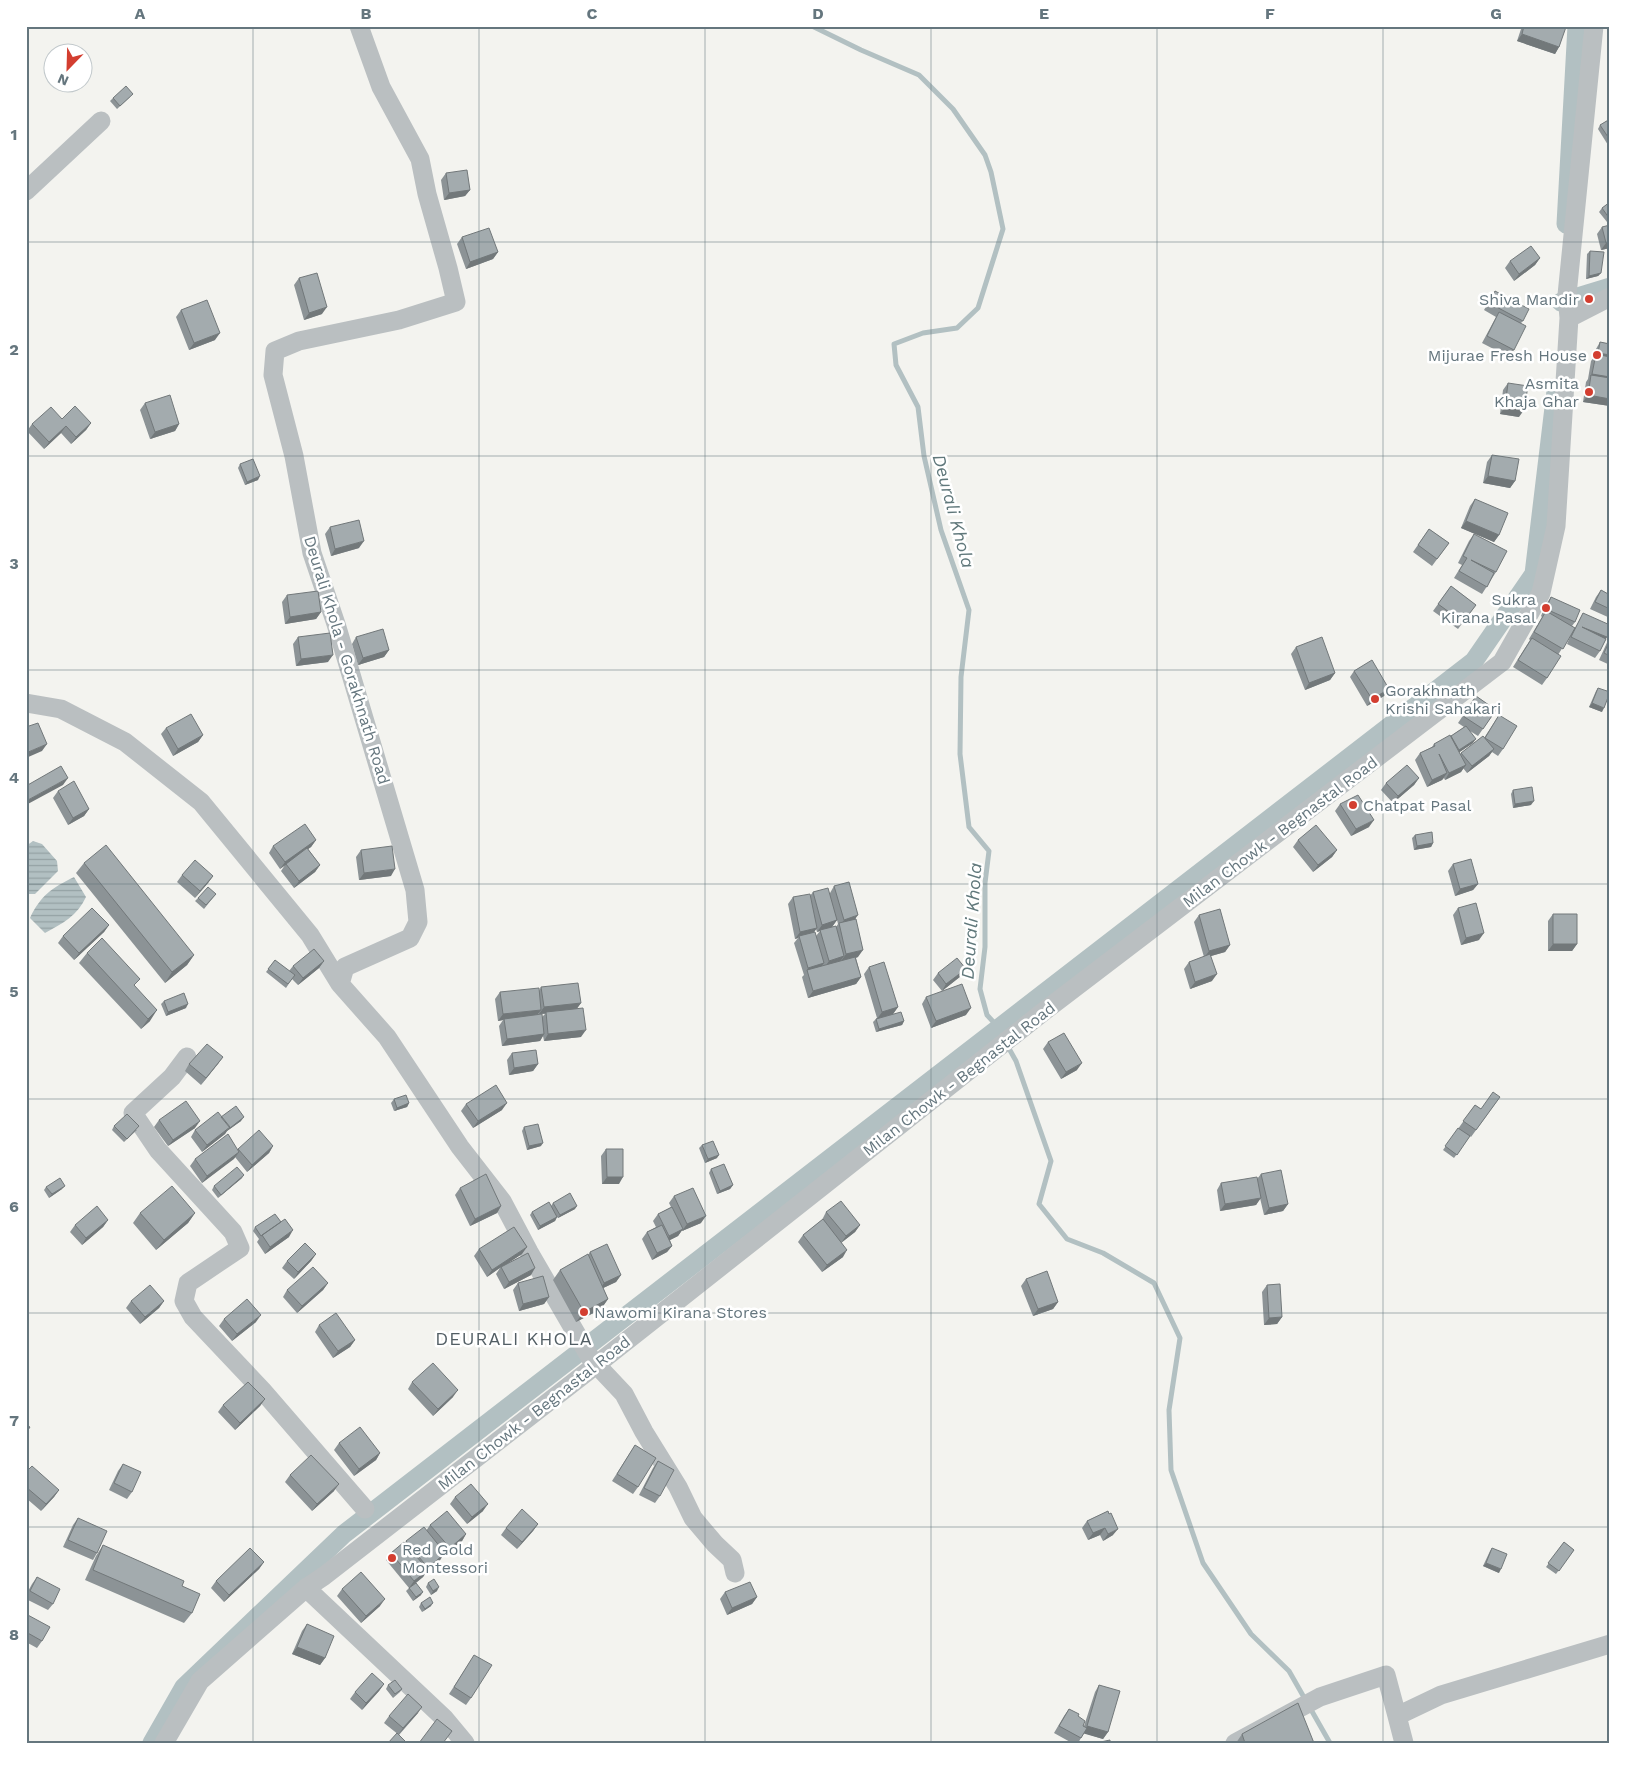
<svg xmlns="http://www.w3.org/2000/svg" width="1636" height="1769" viewBox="0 0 1636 1769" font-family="'Work Sans',sans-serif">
<defs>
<pattern id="water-rules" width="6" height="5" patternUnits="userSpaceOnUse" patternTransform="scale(1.25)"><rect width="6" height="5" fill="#b2c0c2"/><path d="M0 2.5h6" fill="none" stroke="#94a1a3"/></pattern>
</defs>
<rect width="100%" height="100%" fill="#f3f3ef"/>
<path fill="url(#water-rules)" d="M33,841L42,844L57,861L58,871L35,894H28L26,892V846Z
M74,877L86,897C78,915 62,924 45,933L30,918C41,895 52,888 74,877Z"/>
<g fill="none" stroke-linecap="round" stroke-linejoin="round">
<path stroke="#b2c0c2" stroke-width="5" d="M812,26L861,50L919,75L953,109L985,155L991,172L1003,229L978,308L957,328L923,333L894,344L896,365L918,407L924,456L941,530L969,610L961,677L960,754L969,827L989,851L985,883V947L980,989L987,1015L999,1028L1003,1038
M1007,1045L1016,1061L1051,1161L1039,1204L1067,1239L1103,1253L1154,1283L1180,1338L1169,1410L1171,1470L1203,1563L1251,1634L1289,1671L1330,1743"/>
<path stroke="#b2c0c2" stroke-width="19" d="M1566,224L1577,26
M1561,302L1610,287
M152,1743L184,1687L344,1534L1474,661L1534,574L1556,391"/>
<path stroke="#babfc1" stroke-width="19" d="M359,26L381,87L420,159L427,194L448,268L456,302L399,320L299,341L275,351L273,375L294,456L312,553L336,624L415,890L418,922L410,938L345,967L340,984L387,1037L460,1147L502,1201L529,1252L591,1359L624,1394L644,1432L678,1487L693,1518L715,1544L732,1560L735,1573
M26,191L101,121
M1569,318L1610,297
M26,703L61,709L125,742L201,802L310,935L340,984
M187,1057L172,1077L133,1113L158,1150L233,1232L240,1248L188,1283L184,1301L193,1317L262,1390L365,1509
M306,1588L445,1719L465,1743
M1397,1716L1404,1743
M164,1743L200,1681L306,1588L324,1576L596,1365L1043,1012L1502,662L1541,593L1556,526L1569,318L1567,295L1594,26
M1235,1743L1320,1697L1386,1675L1397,1716L1441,1695L1610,1644"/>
</g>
<path fill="#8c9396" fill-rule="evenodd" d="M1522,26H1565L1559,47L1555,54L1517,41Z
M130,97L117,109L110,101L113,98Z
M1610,119V144L1608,145L1598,129L1600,125Z
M446,173L470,190L465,196L444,200L441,180Z
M1610,202V220L1607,222L1599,212L1602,208Z
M1602,227L1610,248L1601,250L1597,234Z
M462,237L498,252L493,259L466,269L457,244Z
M1590,251L1601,273L1598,276L1586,279L1587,254Z
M1540,258L1535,265L1514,281L1505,268L1510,261Z
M299,278L322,314L304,320L294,285Z
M1495,291L1523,321L1521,323L1514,350L1509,357L1482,343L1496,317L1484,310L1491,298Z
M181,310L215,340L189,350L176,317Z
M1600,342L1610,344V406L1583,402L1586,382L1588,379L1591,361L1594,357L1596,349Z
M1508,383L1519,417L1500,414L1503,390Z
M145,403L179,424L175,431L150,439L140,410Z
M62,419L91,423L86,430L71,444L61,433L44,449L27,431L32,424Z
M1492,455L1515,481L1510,488L1483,483L1487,462Z
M240,464L258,480L245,485L238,468Z
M1475,499L1499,535L1494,542L1461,528L1470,506Z
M330,527L359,548L331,556L325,534Z
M1429,529L1449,543L1432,566L1413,552Z
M1474,534L1496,572L1482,594L1454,578L1462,565L1458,563L1469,541Z
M1451,586L1476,605L1458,629L1433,611Z
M1601,590L1610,595V618L1590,609L1596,597Z
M287,595L321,612L316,619L285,624L282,602Z
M1551,597L1575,622L1572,626L1575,628L1583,613L1607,637L1600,651L1595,658L1567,644L1572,632L1558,655L1547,678L1542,685L1513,667L1530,640L1529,639L1542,617L1541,616L1546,604Z
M1610,636V665L1599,660Z
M298,637L328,662L296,666L293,644Z
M356,637L389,650L384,657L358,665L352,644Z
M1296,647L1335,673L1330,680L1305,690L1291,654Z
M1354,671L1384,696L1367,706L1350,677Z
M1598,688L1602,712L1589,707L1596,691Z
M1476,696L1496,710L1478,736L1470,731L1473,743L1459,752L1460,754L1461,753L1484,738L1499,715L1503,749L1498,756L1492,752L1489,756L1467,773L1463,768L1461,772L1445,780L1444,778L1442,780L1427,787L1415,760L1420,753L1432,747L1434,744L1451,736L1464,727L1458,723Z
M1610,699V718H1607V703Z
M166,728L203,735L198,742L173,756L161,734Z
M1419,778L1414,785L1393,803L1381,790L1386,783Z
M1513,790L1531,805L1513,808L1511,794Z
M58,791L89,809L84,816L68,825L53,798Z
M1340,804L1369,827L1351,836L1335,811Z
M1415,835L1433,843L1431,847L1414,850L1412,838Z
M316,840L311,847L308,849L320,865L315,872L294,888L281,871L285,865L280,869L269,853L273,846Z
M1298,840L1337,850L1332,857L1313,872L1293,847Z
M361,850L391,876L359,880L356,857Z
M84,863L194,955L187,965L165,983L76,873Z
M1453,864L1478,884L1473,890L1455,896L1448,871Z
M182,875L213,876L208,883L195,898L177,882Z
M834,886L856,919L858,957L856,958L861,977L856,984L808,998L802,977L804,975L794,943L798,938L795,939L788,904L793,897L810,896L813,892L830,893ZM837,920L838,924L836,927H832ZM816,929L817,932L820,931L816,936L814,932Z
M216,894L204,909L195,901L198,898Z
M1458,908L1479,940L1461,945L1453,915Z
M1553,914L1577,944L1572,951H1548V921Z
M1199,915L1230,945L1225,952L1211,956L1212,981L1190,989L1184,969L1189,962L1204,957L1194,922Z
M109,925L104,932L74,960L58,943L63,936Z
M87,953L135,986L150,1021L141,1029L79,963Z
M275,960L289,971L293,966L324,961L319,968L298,985L292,979L286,988L266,972Z
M869,967L898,1007L893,1014L904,1021L902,1025L876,1032L873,1022L877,1018L864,974Z
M966,969L961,976L942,991L933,980L938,973Z
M541,987L581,1003L576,1009L581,1037L544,1041L543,1036L540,1041L502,1046L499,1026L503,1020L498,1021L495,999L500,992L539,991ZM539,1013V1014H545L542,1017L538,1015Z
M926,997L966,1015L931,1028L922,1004Z
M164,1001L186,1008L166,1016L161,1004Z
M1048,1042L1077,1070L1061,1079L1043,1049Z
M512,1053L538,1064L533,1071L509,1075L507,1060Z
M223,1057L201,1085L185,1071L189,1064Z
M1500,1097L1471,1137L1470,1136L1454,1158L1443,1150L1475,1105L1481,1109Z
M394,1099L409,1103L407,1107L394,1111L391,1103Z
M466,1104L502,1110L473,1128L461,1111Z
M222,1117L241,1121L227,1131L225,1134L202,1152L191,1137L195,1130Z
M159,1120L195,1128L168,1146L154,1127Z
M114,1126L137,1130L124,1142L112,1130Z
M524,1127L541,1146L527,1150L522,1131Z
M702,1145L717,1158L705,1163L699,1148Z
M273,1146L269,1153L247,1172L235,1157L202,1183L190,1166L195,1159L237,1150L238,1149Z
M606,1149L619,1184H602L601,1156Z
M711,1169L733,1185L730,1189L717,1194L709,1173Z
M1261,1174L1288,1204L1283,1211L1264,1215L1260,1198L1256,1205L1220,1211L1217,1190L1221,1183L1257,1179Z
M242,1178L218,1198L212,1190L214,1186Z
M46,1187L62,1189L49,1198L44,1190Z
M460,1188L501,1206L497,1213L470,1226L455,1195Z
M674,1196L701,1223L682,1231V1230L678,1236L670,1240L672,1246L667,1252L652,1260L642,1239L647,1232L656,1227L653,1221L658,1214L671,1207L669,1203Z
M553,1203L575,1209L558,1218L557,1217L555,1221L538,1230L530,1215L532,1212L551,1206Z
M826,1212L860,1225L855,1232L842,1242L843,1257L822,1272L798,1242L803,1235L822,1220Z
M140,1213H195L188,1223L156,1250L133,1223Z
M108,1220L103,1227L82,1245L70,1232L75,1225Z
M281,1222L289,1237L265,1254L257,1242L259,1239L253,1231L255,1227Z
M479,1249L522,1254L506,1264L531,1275L504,1289L496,1274L500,1268L487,1277L474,1256Z
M590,1252L621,1275L616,1282L603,1288L608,1299L601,1309L576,1322L553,1280L560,1270L588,1255Z
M316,1254L311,1261L294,1279L282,1268L287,1261Z
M1026,1279L1058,1302L1053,1309L1033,1316L1021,1286Z
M328,1283L323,1290L297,1313L283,1297L287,1290Z
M518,1283L549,1297L544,1304L519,1311L513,1290Z
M1267,1285L1282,1317L1277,1324L1264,1325L1262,1292Z
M131,1301H164L159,1308L140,1324L126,1308Z
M224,1319L256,1322L232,1341L219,1326Z
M319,1325L355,1340L350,1347L333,1358L315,1332Z
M412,1382L453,1397L433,1416L408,1389Z
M265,1399L260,1406L235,1430L218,1412L223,1405Z
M339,1443L380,1453L376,1460L354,1476L334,1450Z
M635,1445L638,1487L633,1494L612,1481Z
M658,1461L660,1496L655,1503L639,1495L653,1468Z
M123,1464L132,1492L127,1499L109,1490L118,1471Z
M26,1472L59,1490L54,1497L41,1511L26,1498Z
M290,1475L334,1491L312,1511L285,1482Z
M455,1497L483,1511L467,1524L450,1504Z
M1108,1511L1113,1535L1103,1541L1100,1535L1088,1540L1082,1528L1087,1521Z
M78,1518L97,1553L93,1560L63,1547L73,1525Z
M538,1524L533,1531L517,1549L501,1535L506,1528Z
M430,1525L466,1534L462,1541L445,1555L444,1554L440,1560L427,1571L423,1577L416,1583L421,1595L413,1601L406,1591L409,1588L386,1560L391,1553L405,1543L406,1541L426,1531Z
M1564,1542L1574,1550L1556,1574L1546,1567Z
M103,1545L182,1586L192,1613L184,1623L85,1580L96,1556Z
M1492,1548L1499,1573L1483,1566L1490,1551Z
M264,1562L259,1569L224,1602L211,1588L216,1581Z
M37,1577L53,1604L48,1610L26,1599V1595L32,1584Z
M428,1583L437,1591L431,1595L426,1587Z
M342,1589L380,1606L361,1623L337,1596Z
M725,1592L757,1597L752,1604L727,1615L720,1599Z
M421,1603L431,1606L422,1612L419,1607Z
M26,1614L42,1641L37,1648L26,1642Z
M307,1624L325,1658L320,1665L292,1654L302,1631Z
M470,1662L471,1698L466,1705L449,1694Z
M384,1684L379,1691L362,1710L350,1699L355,1692Z
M388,1685L402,1689L400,1692L393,1698L386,1689Z
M1099,1685L1108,1732L1103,1739L1084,1733L1078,1743H1072L1054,1733L1064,1716L1069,1709L1078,1716L1084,1726L1095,1692Z
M418,1713L399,1735L384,1723L389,1716Z
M1242,1734L1314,1743H1236Z"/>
<path fill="#72787a" d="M1522,34L1559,47L1555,54L1517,41Z
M470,190L465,196L444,200L449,193Z
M1610,242V248L1601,250L1606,243Z
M498,252L493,259L466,269L470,262Z
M1540,258L1535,265L1514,281L1519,274Z
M1601,273L1598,276L1586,279L1589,276Z
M327,307L322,314L304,320L309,313Z
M220,333L215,340L189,350L194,343Z
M1598,353L1610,355V363L1595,357Z
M1592,374L1610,377V384L1590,376Z
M1588,395L1610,399V406L1583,402Z
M1505,407L1524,410L1519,417L1500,414Z
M91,423L86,430L71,444L76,437Z
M179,424L175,431L150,439L155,432Z
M66,426L61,433L44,449L49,442Z
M260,476L258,480L245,485L247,482Z
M1488,476L1515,481L1510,488L1483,483Z
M1466,521L1499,535L1494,542L1461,528Z
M364,541L359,548L331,556L335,549Z
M321,612L316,619L285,624L290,617Z
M1582,627L1607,637L1602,644Z
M389,650L384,657L358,665L363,658Z
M333,655L328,662L296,666L301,659Z
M1335,673L1330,680L1305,690L1309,683Z
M1389,689L1384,696L1367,706L1372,699Z
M1592,703L1604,708L1602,712L1589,707Z
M203,735L198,742L173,756L178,749Z
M1476,739L1473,743L1457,754L1459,750Z
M47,744L42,751L26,758V753Z
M1494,749L1489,756L1467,773L1472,766Z
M1466,765L1461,772L1445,780L1449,773Z
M1447,773L1442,780L1427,787L1432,780Z
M68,778L63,785L26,805V803L28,800Z
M1419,778L1414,785L1393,803L1398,796Z
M1534,801L1531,805L1513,808L1515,804Z
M89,809L84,816L68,825L73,818Z
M1374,820L1369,827L1351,836L1356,829Z
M316,840L311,847L280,869L285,862Z
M1433,843L1431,847L1414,850L1417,846Z
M1337,850L1332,857L1313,872L1318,865Z
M320,865L315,872L294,888L299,881Z
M395,869L391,876L359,880L364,873Z
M213,876L208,883L195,898L200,891Z
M1478,884L1473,890L1455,896L1460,889Z
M858,915L853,922L839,927L844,920Z
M837,920L832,927L817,932L822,925Z
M109,925L104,932L74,960L79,953Z
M817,928L812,935L799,936L798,938L795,939L800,932Z
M1484,933L1479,940L1461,945L1466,938Z
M1553,944H1577L1572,951H1548Z
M1230,945L1225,952L1204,958L1209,951Z
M863,950L858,957L841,961L846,954Z
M194,955L187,965L165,983L172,972Z
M844,956L839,963L824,968L829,961Z
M324,961L319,968L298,985L303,978Z
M824,963L819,970H807L804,975L808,968Z
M966,969L961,976L942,991L946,984Z
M1217,974L1212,981L1190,989L1195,982Z
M861,977L856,984L808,998L813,991Z
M581,1003L576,1010L539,1014L544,1007Z
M188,1004L186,1008L166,1016L168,1012Z
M898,1007L893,1014L877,1019L882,1012Z
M971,1008L966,1015L931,1028L936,1021Z
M157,1010L150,1021L141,1029L148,1019Z
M541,1010L536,1017L504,1019L503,1020L498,1021L503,1014Z
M904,1021L902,1025L876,1032L879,1029Z
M586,1030L581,1037L544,1041L548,1034Z
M544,1034L540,1041L502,1046L507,1039Z
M223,1057L218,1064L201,1085L206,1078Z
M1082,1063L1077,1070L1061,1079L1066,1072Z
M538,1064L533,1071L509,1075L514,1068Z
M409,1103L407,1107L394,1111L397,1108Z
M507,1103L502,1110L473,1128L478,1121Z
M244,1117L241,1121L227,1131L225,1134L202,1152L207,1145Z
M200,1121L195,1128L168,1146L173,1140Z
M543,1143L541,1146L527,1150L529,1146Z
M273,1146L269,1153L247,1172L252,1165Z
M239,1152L234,1159L202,1183L207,1176Z
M719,1155L717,1158L705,1163L708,1159Z
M244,1175L242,1178L218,1198L221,1195Z
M607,1177H623L619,1184H602Z
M733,1185L730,1189L717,1194L720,1191Z
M65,1186L62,1189L49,1198L52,1194Z
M1261,1198L1256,1205L1220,1211L1225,1204Z
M1288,1204L1283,1211L1264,1215L1269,1208Z
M501,1206L497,1213L470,1226L475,1219Z
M577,1206L575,1209L558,1218L560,1215Z
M195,1213L188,1223L156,1250L164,1240Z
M706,1216L701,1223L682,1231L687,1224Z
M557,1217L555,1221L538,1230L540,1226Z
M108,1220L103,1227L82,1245L86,1238Z
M860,1225L855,1232L841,1243L846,1236Z
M683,1229L678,1236L664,1243L669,1236Z
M293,1230L289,1237L265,1254L270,1247Z
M672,1246L667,1252L652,1260L657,1253Z
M527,1247L522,1254L501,1268V1267L487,1277L492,1270Z
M847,1250L843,1257L822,1272L827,1265Z
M316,1254L311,1261L294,1279L298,1272Z
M535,1268L531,1275L504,1289L509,1282Z
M621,1275L616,1282L599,1290L604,1283Z
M328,1283L323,1290L297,1313L302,1306Z
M549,1297L544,1304L519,1311L523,1304Z
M608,1299L601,1309L576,1322L584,1312Z
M164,1301L159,1308L140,1324L145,1317Z
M1058,1302L1053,1309L1033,1316L1038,1309Z
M261,1315L256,1322L232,1341L237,1334Z
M1282,1317L1277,1324L1264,1325L1269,1318Z
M355,1340L350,1347L333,1358L338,1351Z
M458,1390L453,1397L433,1416L438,1409Z
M265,1399L260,1406L235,1430L240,1423Z
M380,1453L376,1460L354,1476L359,1469Z
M339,1484L334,1491L312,1511L317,1504Z
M59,1490L54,1497L41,1511L46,1504Z
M488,1504L483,1511L467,1524L472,1517Z
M538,1524L533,1531L517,1549L522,1542Z
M1105,1528L1100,1535L1088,1540L1093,1533Z
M1118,1529L1113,1535L1103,1541L1108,1534Z
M466,1534L462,1541L445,1555L450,1548Z
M445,1553L440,1560L427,1571L423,1577L409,1588L414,1581L423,1574L428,1568Z
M264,1562L259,1569L224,1602L229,1595Z
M1486,1563L1501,1569L1499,1573L1483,1566Z
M439,1587L437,1591L431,1595L433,1591Z
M423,1592L421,1595L413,1601L416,1597Z
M757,1597L752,1604L727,1615L732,1608Z
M385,1599L380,1606L361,1623L366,1616Z
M433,1603L431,1606L422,1612L425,1609Z
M297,1647L325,1658L320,1665L292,1654Z
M384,1684L379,1691L362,1710L366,1703Z
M422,1707L418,1713L398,1735L403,1728Z
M1087,1726L1108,1732L1103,1739L1082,1733Z"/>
<path fill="#a3abae" stroke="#72787a" d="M1524,26H1565L1566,27L1559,47L1522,34Z
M126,86L133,94L120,106L113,98Z
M1610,119V140L1600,125Z
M467,170L470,190L449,193L446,173Z
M1610,202V218H1609L1602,208Z
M1610,225V242L1606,243L1602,227Z
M489,228L498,252L470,262L462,237Z
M1531,246L1540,258L1519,274L1510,261Z
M1590,251L1604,252L1601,273L1589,276Z
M317,273L327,307L309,313L299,278Z
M1495,291L1529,309L1523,321L1489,303Z
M207,300L220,333L194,343L181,310Z
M1499,312L1526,326L1514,350L1487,336Z
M1600,342L1610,344V355L1598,353Z
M1596,354L1610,357V377L1592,374Z
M1591,375L1610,378V399L1588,395Z
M1508,383L1528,386L1524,410L1505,407Z
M170,395L179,424L155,432L145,403Z
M75,406L91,423L76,437L66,426L49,442L32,424L51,407L62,419Z
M1492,455L1519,459L1515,481L1488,476Z
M253,459L260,476L247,482L240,464Z
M1475,499L1508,513L1499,535L1466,521Z
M359,520L364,541L335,549L330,527Z
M1429,529L1449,543L1437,559L1418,545Z
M1474,534L1507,551L1496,572L1471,560L1494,573L1487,587L1459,571L1467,558L1463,556Z
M1451,586L1476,605L1463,622L1438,604Z
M1601,590L1610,595V609L1595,602Z
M318,591L321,612L290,617L287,595Z
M1551,597L1580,610L1575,622L1546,609Z
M1546,611L1575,628L1563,649L1534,632Z
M1583,613L1610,625V631L1607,637L1582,627L1606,639L1600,651L1571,637Z
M383,629L389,650L363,658L356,637Z
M330,633L333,655L301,659L298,637Z
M1322,637L1335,673L1309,683L1296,647Z
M1532,638L1561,656L1547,678L1518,660Z
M1610,640V656L1604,653Z
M1372,660L1389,689L1372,699L1354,671Z
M1598,688L1610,692L1604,708L1592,703Z
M1476,696L1496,710L1483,729L1463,716Z
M191,714L203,735L178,749L166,728Z
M1499,715L1517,726L1503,749L1485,738Z
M38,723L47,744L26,753V727Z
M1466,726L1476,739L1459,750L1451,736Z
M1450,735L1466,765L1449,773L1439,754L1447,773L1432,780L1420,753L1435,746L1434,744Z
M1483,736L1494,749L1472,766L1461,753Z
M1407,765L1419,778L1398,796L1386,783Z
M61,766L68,778L28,800L26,796V786Z
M74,781L89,809L73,818L58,791Z
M1532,787L1534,801L1515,804L1513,790Z
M1358,795L1374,820L1356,829L1340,804Z
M305,824L316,840L285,862L273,846Z
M1316,825L1337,850L1318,865L1298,840Z
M1432,832L1433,843L1417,846L1415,835Z
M106,845L194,955L172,972L84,863Z
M392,846L395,869L364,873L361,850Z
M307,848L320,865L299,881L286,864Z
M1471,859L1478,884L1460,889L1453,864Z
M195,860L213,876L200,891L182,875Z
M849,882L858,915L844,920L834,886Z
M208,887L216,894L206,905L198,898Z
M828,888L837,920L822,925L813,892Z
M810,894L817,928L800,932L793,897Z
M1476,903L1484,933L1466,938L1458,908Z
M92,908L109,925L79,953L63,936Z
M1220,909L1230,945L1209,951L1199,915Z
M1553,914H1577V944H1553Z
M856,919L863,950L846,954L839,923Z
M836,926L844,956L829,961L820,930Z
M815,932L824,963L808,968L799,936Z
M102,938L140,979L134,985L157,1010L148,1019L87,953Z
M314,949L324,961L303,978L293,966Z
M1210,954L1217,974L1195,982L1189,962Z
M855,957L861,977L813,991L807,970Z
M957,958L966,969L946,984L938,973Z
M275,960L295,975L288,984L268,969Z
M884,962L898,1007L882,1012L869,967Z
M578,983L581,1003L544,1007L541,987Z
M962,984L971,1008L936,1021L926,997Z
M539,988L541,1010L503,1014L500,992Z
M184,993L188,1004L168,1012L164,1001Z
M583,1008L586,1030L548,1034L546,1012Z
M901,1012L904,1021L879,1029L876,1019Z
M542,1014L544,1034L507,1039L504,1019Z
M1064,1033L1082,1063L1066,1072L1048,1042Z
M207,1044L223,1057L206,1078L189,1064Z
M536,1050L538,1064L514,1068L512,1053Z
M496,1085L507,1103L478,1121L466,1104Z
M1493,1092L1500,1097L1476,1130L1463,1121L1475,1105L1481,1109Z
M406,1095L409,1103L397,1108L394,1099Z
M186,1101L200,1121L173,1140L159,1120Z
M236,1106L244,1117L230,1128L221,1117Z
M218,1112L230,1127L207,1145L195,1130Z
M127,1114L139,1126L127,1139L114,1126Z
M538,1124L543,1143L529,1146L524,1127Z
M1458,1128L1470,1136L1457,1155L1445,1146Z
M259,1130L273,1146L252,1165L238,1149Z
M228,1134L239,1152L207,1176L195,1159Z
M713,1141L719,1155L708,1159L702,1145Z
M606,1149H623V1177H607Z
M724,1164L733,1185L720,1191L711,1169Z
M237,1167L244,1175L221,1195L214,1186Z
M1281,1170L1288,1204L1269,1208L1261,1174Z
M486,1174L501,1206L475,1219L460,1188Z
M1257,1177L1261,1198L1225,1204L1221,1183Z
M60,1178L65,1186L52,1194L46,1187Z
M172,1186L195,1213L164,1240L140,1213Z
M693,1188L706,1216L687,1224L674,1196Z
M570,1193L577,1206L560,1215L553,1203Z
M841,1201L860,1225L846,1236L826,1212Z
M549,1202L557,1217L540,1226L532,1212Z
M97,1206L108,1220L86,1238L75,1225Z
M672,1207L683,1229L669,1236L658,1214Z
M275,1214L281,1222L261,1236L255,1227Z
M285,1219L293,1230L270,1247L262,1235Z
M823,1219L847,1250L827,1265L803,1235Z
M662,1225L672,1246L657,1253L647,1232Z
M514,1227L527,1247L492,1270L479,1249Z
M305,1243L316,1254L298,1272L287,1261Z
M607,1244L621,1275L604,1283L590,1252Z
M528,1253L535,1268L509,1282L501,1267Z
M588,1254L608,1299L584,1312L560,1270Z
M313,1267L328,1283L302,1306L287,1290Z
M1047,1271L1058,1302L1038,1309L1026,1279Z
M543,1276L549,1297L523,1304L518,1283Z
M1280,1284L1282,1317L1269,1318L1267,1285Z
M150,1285L164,1301L145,1317L131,1301Z
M247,1299L261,1315L237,1334L224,1319Z
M336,1313L355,1340L338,1351L319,1325Z
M433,1363L458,1390L438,1409L412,1382Z
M248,1382L265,1399L240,1423L223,1405Z
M26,1425L30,1427L26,1433Z
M360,1427L380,1453L359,1469L339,1443Z
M635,1445L656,1458L638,1487L617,1474Z
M311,1455L339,1484L317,1504L290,1475Z
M658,1461L674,1470L660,1496L644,1488Z
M123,1464L141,1472L132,1492L114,1483Z
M32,1466L59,1490L46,1504L26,1487V1472Z
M471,1484L488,1504L472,1517L455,1497Z
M522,1509L538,1524L522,1542L506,1528Z
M447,1511L466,1534L450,1548L430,1525Z
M1108,1511L1109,1514L1111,1513L1118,1529L1108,1534L1105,1528L1093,1533L1087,1521Z
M78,1518L107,1531L97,1553L68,1540Z
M424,1527L445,1553L428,1568L406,1541Z
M404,1542L428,1570L414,1581L391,1553Z
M1564,1542L1574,1550L1559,1571L1548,1563Z
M103,1545L184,1581L182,1586L200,1594L192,1613L93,1570Z
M250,1548L264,1562L229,1595L216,1581Z
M1492,1548L1507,1554L1501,1569L1486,1563Z
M361,1572L385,1599L366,1616L342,1589Z
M37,1577L60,1589L53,1604L30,1591Z
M434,1579L439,1587L433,1591L428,1583Z
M750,1582L757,1597L732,1608L725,1592Z
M416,1583L423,1592L416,1597L409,1588Z
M430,1597L433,1603L425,1609L421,1603Z
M26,1614L50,1627L42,1641L26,1632Z
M307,1624L334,1636L325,1658L297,1647Z
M474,1655L492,1665L471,1698L454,1687Z
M372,1673L384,1684L366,1703L355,1692Z
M395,1680L402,1689L395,1694L388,1685Z
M1099,1685L1120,1691L1108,1732L1087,1726Z
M408,1694L422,1707L403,1728L389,1716Z
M1298,1703L1314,1743H1245L1242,1734Z
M1069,1709L1079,1714L1078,1716L1085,1721L1083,1726L1087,1728L1081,1738L1059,1726Z
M437,1719L452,1731L443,1743H419Z
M397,1733L405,1741L403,1743H388Z
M1110,1740V1743H1096Z"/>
<path fill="none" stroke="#65767e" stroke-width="1" stroke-opacity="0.55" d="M253,26V1743M479,26V1743M705,26V1743M931,26V1743M1157,26V1743M1383,26V1743M26,242H1610M26,456H1610M26,670H1610M26,884H1610M26,1099H1610M26,1313H1610M26,1527H1610"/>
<g fill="#d33e30" stroke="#fff" stroke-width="2">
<circle cx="1589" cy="299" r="5"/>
<circle cx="1597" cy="355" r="5"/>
<circle cx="1589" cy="392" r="5"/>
<circle cx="1546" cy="608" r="5"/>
<circle cx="1375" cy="699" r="5"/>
<circle cx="1353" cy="805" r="5"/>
<circle cx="584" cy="1312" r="5"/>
<circle cx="392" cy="1558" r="5"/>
</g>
<g text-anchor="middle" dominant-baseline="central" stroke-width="5" stroke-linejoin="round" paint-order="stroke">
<g font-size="16" fill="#65767e" stroke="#fff" text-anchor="end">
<text x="1579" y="299">Shiva Mandir</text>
<text x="1587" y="355">Mijurae Fresh House</text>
<text x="1579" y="383">Asmita<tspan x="1579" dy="18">Khaja Ghar</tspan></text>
<text x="1536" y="599">Sukra<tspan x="1536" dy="18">Kirana Pasal</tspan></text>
<text x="1385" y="690" text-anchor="start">Gorakhnath<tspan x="1385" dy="18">Krishi Sahakari</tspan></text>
<text x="1363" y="805" text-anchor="start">Chatpat Pasal</text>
<text x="594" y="1312" text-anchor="start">Nawomi Kirana Stores</text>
<text x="402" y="1549" text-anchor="start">Red Gold<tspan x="402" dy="18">Montessori</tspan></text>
</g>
<g font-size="16" fill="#65767e" stroke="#fff">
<text transform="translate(347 660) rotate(73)">Deurali Khola - Gorakhnath Road</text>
<text transform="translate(1280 832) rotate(-37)">Milan Chowk - Begnastal Road</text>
<text transform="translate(959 1079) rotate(-38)">Milan Chowk - Begnastal Road</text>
<text transform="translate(534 1413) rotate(-38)">Milan Chowk - Begnastal Road</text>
</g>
<g font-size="18" font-style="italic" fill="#60787b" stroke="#fff">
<text transform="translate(954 511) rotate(75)">Deurali Khola</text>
<text transform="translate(971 921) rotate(-86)">Deurali Khola</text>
</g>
<g font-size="18" letter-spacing="1" fill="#525e64" stroke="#fff">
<text x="514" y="1338">DEURALI KHOLA</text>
</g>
</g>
<rect width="1636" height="1769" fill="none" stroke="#ffffff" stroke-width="55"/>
<g transform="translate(68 68) rotate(203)"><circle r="24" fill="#ffffff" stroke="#c1c8cb"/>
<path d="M0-4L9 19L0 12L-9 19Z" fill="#d33e30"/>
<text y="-8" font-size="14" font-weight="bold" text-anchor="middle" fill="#65767e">N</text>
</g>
<rect x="28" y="28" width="1580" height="1714" fill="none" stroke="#65767e" stroke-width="2"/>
<g font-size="16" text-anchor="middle" font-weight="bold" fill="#65767e">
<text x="140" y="19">A</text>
<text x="366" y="19">B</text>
<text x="592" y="19">C</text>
<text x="818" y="19">D</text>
<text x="1044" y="19">E</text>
<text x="1270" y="19">F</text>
<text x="1496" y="19">G</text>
<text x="14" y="140">1</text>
<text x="14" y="355">2</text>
<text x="14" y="569">3</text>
<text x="14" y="783">4</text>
<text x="14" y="997">5</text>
<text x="14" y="1212">6</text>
<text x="14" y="1426">7</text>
<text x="14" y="1640">8</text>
</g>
</svg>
